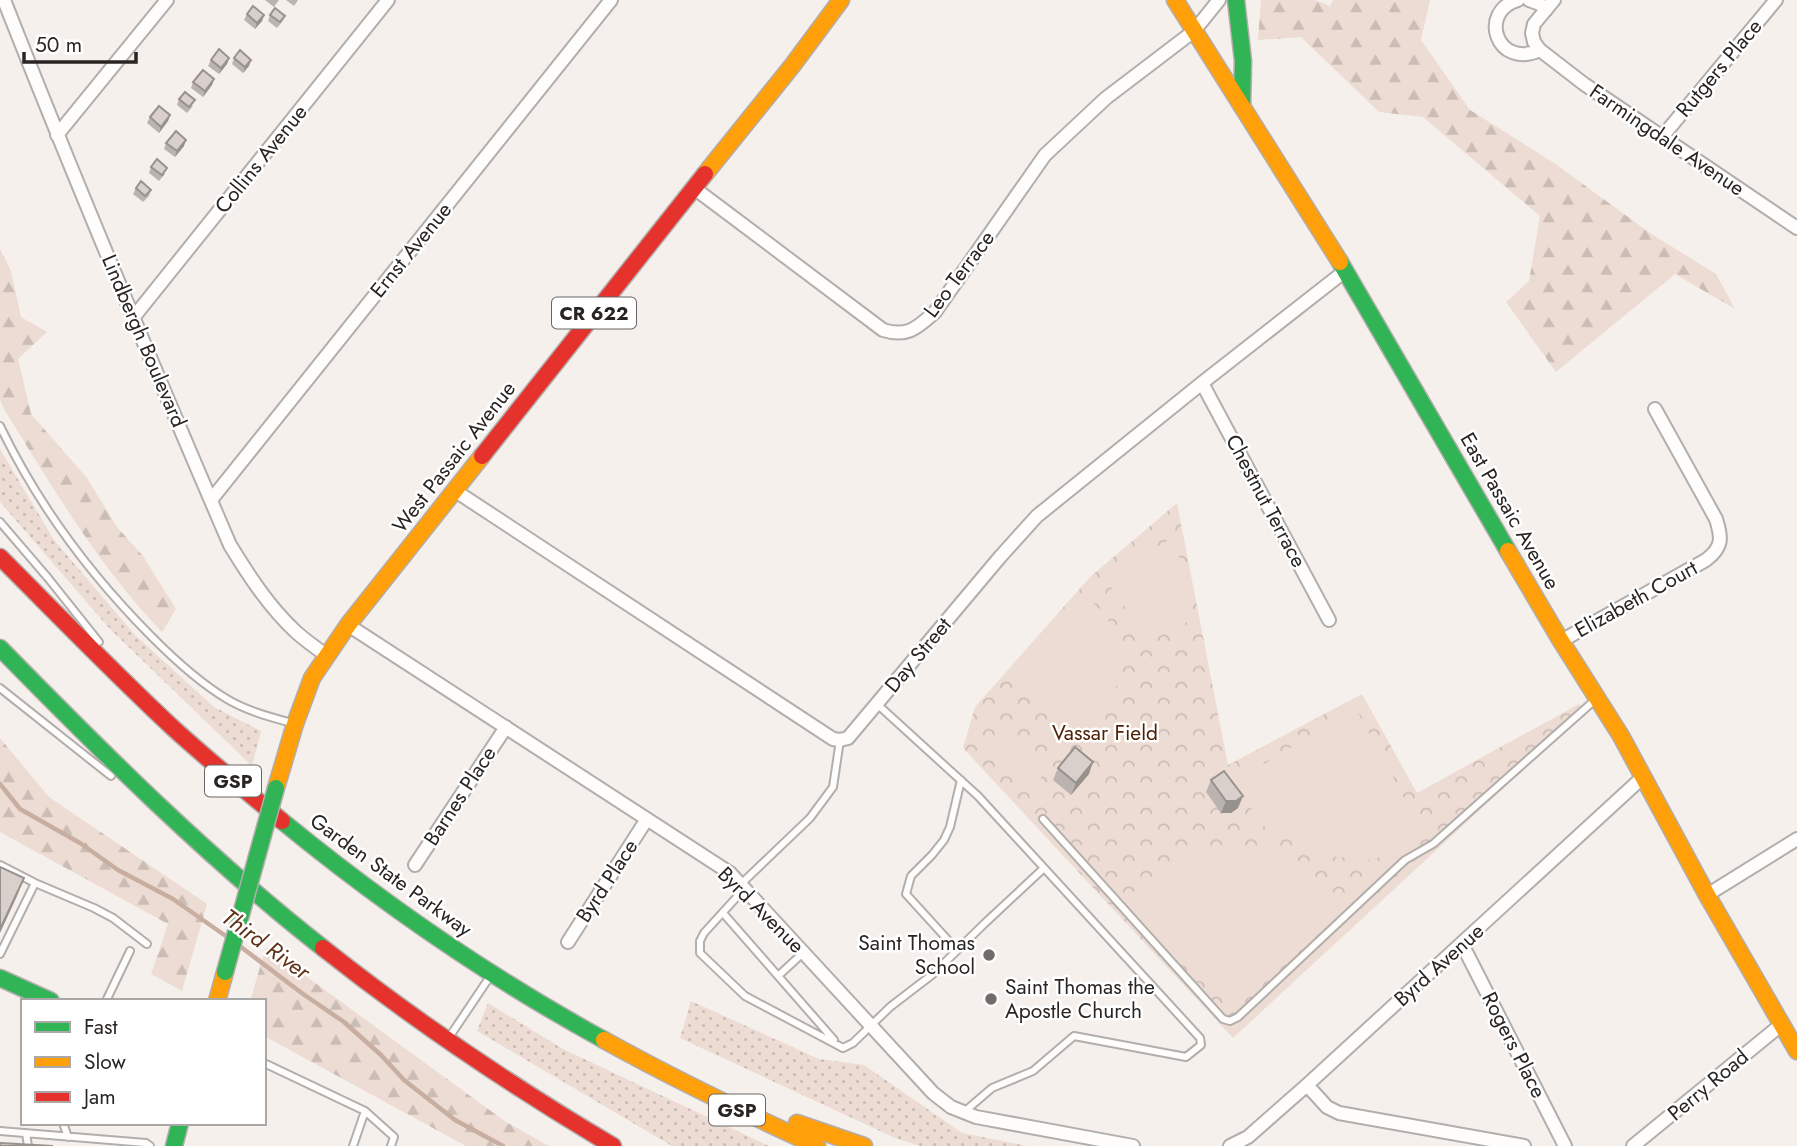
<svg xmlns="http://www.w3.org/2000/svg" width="1797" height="1146" viewBox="0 0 1797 1146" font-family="Jost,sans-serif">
<defs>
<pattern id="grass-dots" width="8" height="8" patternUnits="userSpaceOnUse" patternTransform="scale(1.75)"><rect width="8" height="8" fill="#eddcd3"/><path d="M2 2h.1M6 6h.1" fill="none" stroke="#cbbdb5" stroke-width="1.8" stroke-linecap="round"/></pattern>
<pattern id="forest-firs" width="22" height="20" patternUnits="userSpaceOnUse" patternTransform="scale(1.75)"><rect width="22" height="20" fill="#eddcd3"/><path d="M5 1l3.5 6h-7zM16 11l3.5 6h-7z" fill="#cbbdb5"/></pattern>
<pattern id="park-crowns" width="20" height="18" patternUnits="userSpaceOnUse" patternTransform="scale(1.75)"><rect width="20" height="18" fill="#eddcd3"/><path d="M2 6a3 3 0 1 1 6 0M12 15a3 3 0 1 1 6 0" fill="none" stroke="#cbbdb5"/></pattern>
</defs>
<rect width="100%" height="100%" fill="#f6f0ed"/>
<path fill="url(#grass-dots)" d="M0,449L54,540L135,635L214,707L261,731L252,766L110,629L0,502Z
M691,1001L819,1059L864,1065L962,1133L1028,1146H920L895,1138L680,1038Z
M488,1003L563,1049L769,1146H672L477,1031Z"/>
<path fill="url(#forest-firs)" d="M1261,0H1315L1330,6L1333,0H1430L1421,40L1470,110L1554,163L1650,233L1716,274L1735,309L1675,274L1556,372L1506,302L1529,281L1540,216L1423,117L1379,112L1301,37L1258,40Z
M0,249L11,271L21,317L47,332L18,359L31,414L87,478L117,527L143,556L176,609L162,632C99,567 51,485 4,409L0,400Z
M0,738L49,797L207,904L182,991L151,974L168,924L0,832Z
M266,947L506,1122L549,1146H466L264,1036V1001H250Z"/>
<path fill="url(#park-crowns)" d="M1177,503L1228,765L1362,694L1417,793L1579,704L1586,712L1233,1038L963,748L975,707L1090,577Z"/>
<path fill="#eddcd3" d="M1174,537L1195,618L1158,637L1137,625L1104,577Z
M1084,592L1107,618L1122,665L1110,709L1082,747L1009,678Z
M1356,709L1426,838L1372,860L1316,855L1265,827L1232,783Z
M1008,730L1051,766L1029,791L986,755Z
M1215,848L1257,849L1289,859L1339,900L1229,1004L1128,896L1169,864Z"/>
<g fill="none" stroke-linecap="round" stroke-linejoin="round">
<path stroke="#c7aea1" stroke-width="4.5" d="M0,784L20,809L80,843L118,870L173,899L230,939
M237,944L303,994L344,1022L381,1055L404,1080L455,1120L503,1146"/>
<g stroke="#b2aeac" stroke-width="10">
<path id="lane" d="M0,426C38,505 91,576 153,638C175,660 200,683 227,699C247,711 270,717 292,723
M0,522L48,578L99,642
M0,688L111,776
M877,704L978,796L1200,1038L1201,1045L1186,1057L1074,1036L1033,1071L992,1088L964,1112
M1043,819L1223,1019L1230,1021L1238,1017L1405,860L1433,844L1596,699
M0,865L35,883L94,908L113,918L147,944
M741,884L810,818L833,787L840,740
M745,888L704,933L700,941V953L745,996L843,1048L853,1043L890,1007L933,974L984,924L1044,868
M723,913L834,1040
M957,950L906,894L911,876L932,855L944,840L950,827L961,780
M0,954L35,883
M778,976L804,952
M106,1001L130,951
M450,1036L491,975
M264,1063L365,1111L394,1137L391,1146
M63,1123L68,1137
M0,1131L146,1143L150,1146
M26,1133L28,1146
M353,1146L365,1111"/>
</g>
<g stroke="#b2aeac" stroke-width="16">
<path id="street" d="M4,0C76,183 152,364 230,545C249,576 269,607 296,632C305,640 316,648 326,655
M1518,0C1478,11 1496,70 1540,50
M1529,0L1540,4L1546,10
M1554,0L1534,24L1532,33L1534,42L1540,50L1584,84L1797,228
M57,135L167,0
M1662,137L1776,0
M694,188L883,330C908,338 918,327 935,312L1045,155L1106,98L1194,31L1219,0
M133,318L388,0
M1202,383L1329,620
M454,490L833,739L840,740L848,738L1000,557L1037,516L1202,383L1345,271
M211,500L611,0
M348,625L730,873L933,1093L951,1107L976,1117L1133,1146
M1561,641L1706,560C1723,547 1722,538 1716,519L1655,409
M415,865L506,727
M1707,895L1797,839
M568,942L647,819
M1462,944L1565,1146
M1307,1085L1327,1107L1339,1113L1524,1146
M1230,1146L1248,1137L1307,1085L1643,777
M1633,1146L1782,1024"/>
</g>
<g stroke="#b2aeac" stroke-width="19">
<path id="fast" d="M1236,0L1243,61L1242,106
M1340,262L1508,551
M0,648C103,753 207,857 323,948
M282,821C382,903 491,978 604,1040
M0,978L51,1001
M174,1146L180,1123"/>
</g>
<g stroke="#b2aeac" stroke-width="19">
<path id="slow" d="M1175,0L1340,262
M705,174L792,66L841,0
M1508,551L1561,641L1621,736L1707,895L1797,1051
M276,788L295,724L312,678L348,625L482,456
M217,1001L225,972
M604,1040C674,1079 745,1113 817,1146
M797,1123L864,1146"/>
</g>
<g stroke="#b2aeac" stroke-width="19">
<path id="jam" d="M482,456L705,174
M0,557C57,614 113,672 172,727C208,760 245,790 282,821
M323,948C415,1021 512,1086 613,1146"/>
</g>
<use href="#lane" stroke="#fefdfc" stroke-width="6"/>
<use href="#street" stroke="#fefdfc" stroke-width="12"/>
<use href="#fast" stroke="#30b455" stroke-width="16"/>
<use href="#slow" stroke="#ff9f0a" stroke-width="16"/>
<use href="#jam" stroke="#e5322d" stroke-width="16"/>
<g stroke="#b2aeac" stroke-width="19" stroke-linecap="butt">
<path id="fast-bridge" d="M225,972L276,788"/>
</g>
<use href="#fast-bridge" stroke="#30b455" stroke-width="16"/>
</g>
<path fill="#bbb3af" d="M265,0H279L274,7Z
M286,0H298L294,6Z
M247,14L264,15L262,21L255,29L244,20Z
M270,15L285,16L282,22L277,28L268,21Z
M229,58L227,64L219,74L208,66L211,60Z
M234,58L249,66L243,73L232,64Z
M214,79L212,85L203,97L191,88L193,82Z
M179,99L193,106L187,113L177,105Z
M170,115L168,121L159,133L147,123L150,117Z
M166,143L184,146L175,157L164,149Z
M151,167L165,174L159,181L149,173Z
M136,188L151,190L149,196L143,202L133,194Z
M1058,768L1089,774L1071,795L1053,780Z
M1211,780L1238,808L1231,813H1221L1206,792Z"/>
<path fill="#98928e" d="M264,15L262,21L255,29L257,23Z
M229,58L227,64L219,74L221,68Z
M251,60L249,66L243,73L245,67Z
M214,79L212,85L203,97L205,91Z
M170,115L168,121L159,133L161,127Z
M186,140L184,146L175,157L177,151Z
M1093,762L1089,774L1071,795L1076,783Z
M1243,796L1238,808L1231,813H1221L1226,801Z
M24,878L17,896L0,933V929Z"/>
<path fill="#d9d0cb" stroke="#98928e" stroke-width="2" d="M253,6L264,15L257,23L247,14Z
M275,8L285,16L280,22L270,15Z
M219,49L229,58L221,68L211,60Z
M240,50L251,60L245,67L234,58Z
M203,70L214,79L205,91L193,82Z
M185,92L195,100L189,107L179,99Z
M159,106L170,115L161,127L150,117Z
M176,131L186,140L177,151L166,143Z
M157,159L167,168L162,175L151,167Z
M141,181L151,190L145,196L136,188Z
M1075,747L1093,762L1076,783L1058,768Z
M1224,771L1243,796L1236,801H1226L1211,780Z
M0,867L24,878L0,929Z
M0,1143L53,1146H0Z"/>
<g fill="#716c6a" stroke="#fff" stroke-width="2.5">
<circle cx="989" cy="955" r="7"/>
<circle cx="991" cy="999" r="7"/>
</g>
<g text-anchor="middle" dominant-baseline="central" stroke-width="5" stroke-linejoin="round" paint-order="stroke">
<g fill="#fff" stroke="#696665" stroke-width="2">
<rect x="552" y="297.5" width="84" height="31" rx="5"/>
<rect x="205" y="765.5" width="56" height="31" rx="5"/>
<rect x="709" y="1094.5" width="56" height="31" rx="5"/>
</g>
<g font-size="19" font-weight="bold" fill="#292523">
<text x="594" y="313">CR 622</text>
<text x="233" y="781">GSP</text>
<text x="737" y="1110">GSP</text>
</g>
<g font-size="21" fill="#292523" stroke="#fff">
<text transform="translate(1719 68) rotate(-50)">Rutgers Place</text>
<text transform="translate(1667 140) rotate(34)">Farmingdale Avenue</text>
<text transform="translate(261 159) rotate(-51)">Collins Avenue</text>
<text transform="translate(411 250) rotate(-51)">Ernst Avenue</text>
<text transform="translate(959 274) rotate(-53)">Leo Terrace</text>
<text transform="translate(144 341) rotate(67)">Lindbergh Boulevard</text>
<text transform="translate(454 457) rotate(-52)">West Passaic Avenue</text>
<text transform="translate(1266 501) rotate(62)">Chestnut Terrace</text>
<text transform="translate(1510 511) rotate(60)">East Passaic Avenue</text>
<text transform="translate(1636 599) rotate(-29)">Elizabeth Court</text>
<text transform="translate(918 655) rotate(-50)">Day Street</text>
<text transform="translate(460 796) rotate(-57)">Barnes Place</text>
<text transform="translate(391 875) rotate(36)">Garden State Parkway</text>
<text transform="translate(607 881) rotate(-57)">Byrd Place</text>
<text transform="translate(761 910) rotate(45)">Byrd Avenue</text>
<text transform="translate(1439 965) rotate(-42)">Byrd Avenue</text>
<text transform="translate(1514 1045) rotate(63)">Rogers Place</text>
<text transform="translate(1708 1085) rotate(-40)">Perry Road</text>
</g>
<g font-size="21" fill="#4e2105" stroke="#fff">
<text x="1105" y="733">Vassar Field</text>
</g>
<g font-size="21" fill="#292523" stroke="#fff" text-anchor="end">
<text x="975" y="943">Saint Thomas<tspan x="975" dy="24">School</tspan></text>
<text x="1005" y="987" text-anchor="start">Saint Thomas the<tspan x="1005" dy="24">Apostle Church</tspan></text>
</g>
<g font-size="23" font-style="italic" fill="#5f3116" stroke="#fff">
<text transform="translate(266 944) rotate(36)">Third River</text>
</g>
</g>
<rect x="21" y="999" width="245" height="126" fill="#ffffff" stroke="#a9a8a7" stroke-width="2"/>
<rect x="35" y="1022" width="35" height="10" fill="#30b455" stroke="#a9a8a7" stroke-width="2"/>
<text x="84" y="1034" font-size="21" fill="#292523">Fast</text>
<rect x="35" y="1057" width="35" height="10" fill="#ff9f0a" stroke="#a9a8a7" stroke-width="2"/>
<text x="84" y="1069" font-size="21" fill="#292523">Slow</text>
<rect x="35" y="1092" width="35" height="10" fill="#e5322d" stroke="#a9a8a7" stroke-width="2"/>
<text x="84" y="1104" font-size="21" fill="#292523">Jam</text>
<path d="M24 52v10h112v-10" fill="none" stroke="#292523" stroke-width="3.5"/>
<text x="35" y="52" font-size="21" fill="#292523" stroke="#ffffff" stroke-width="5" paint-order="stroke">50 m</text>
</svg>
